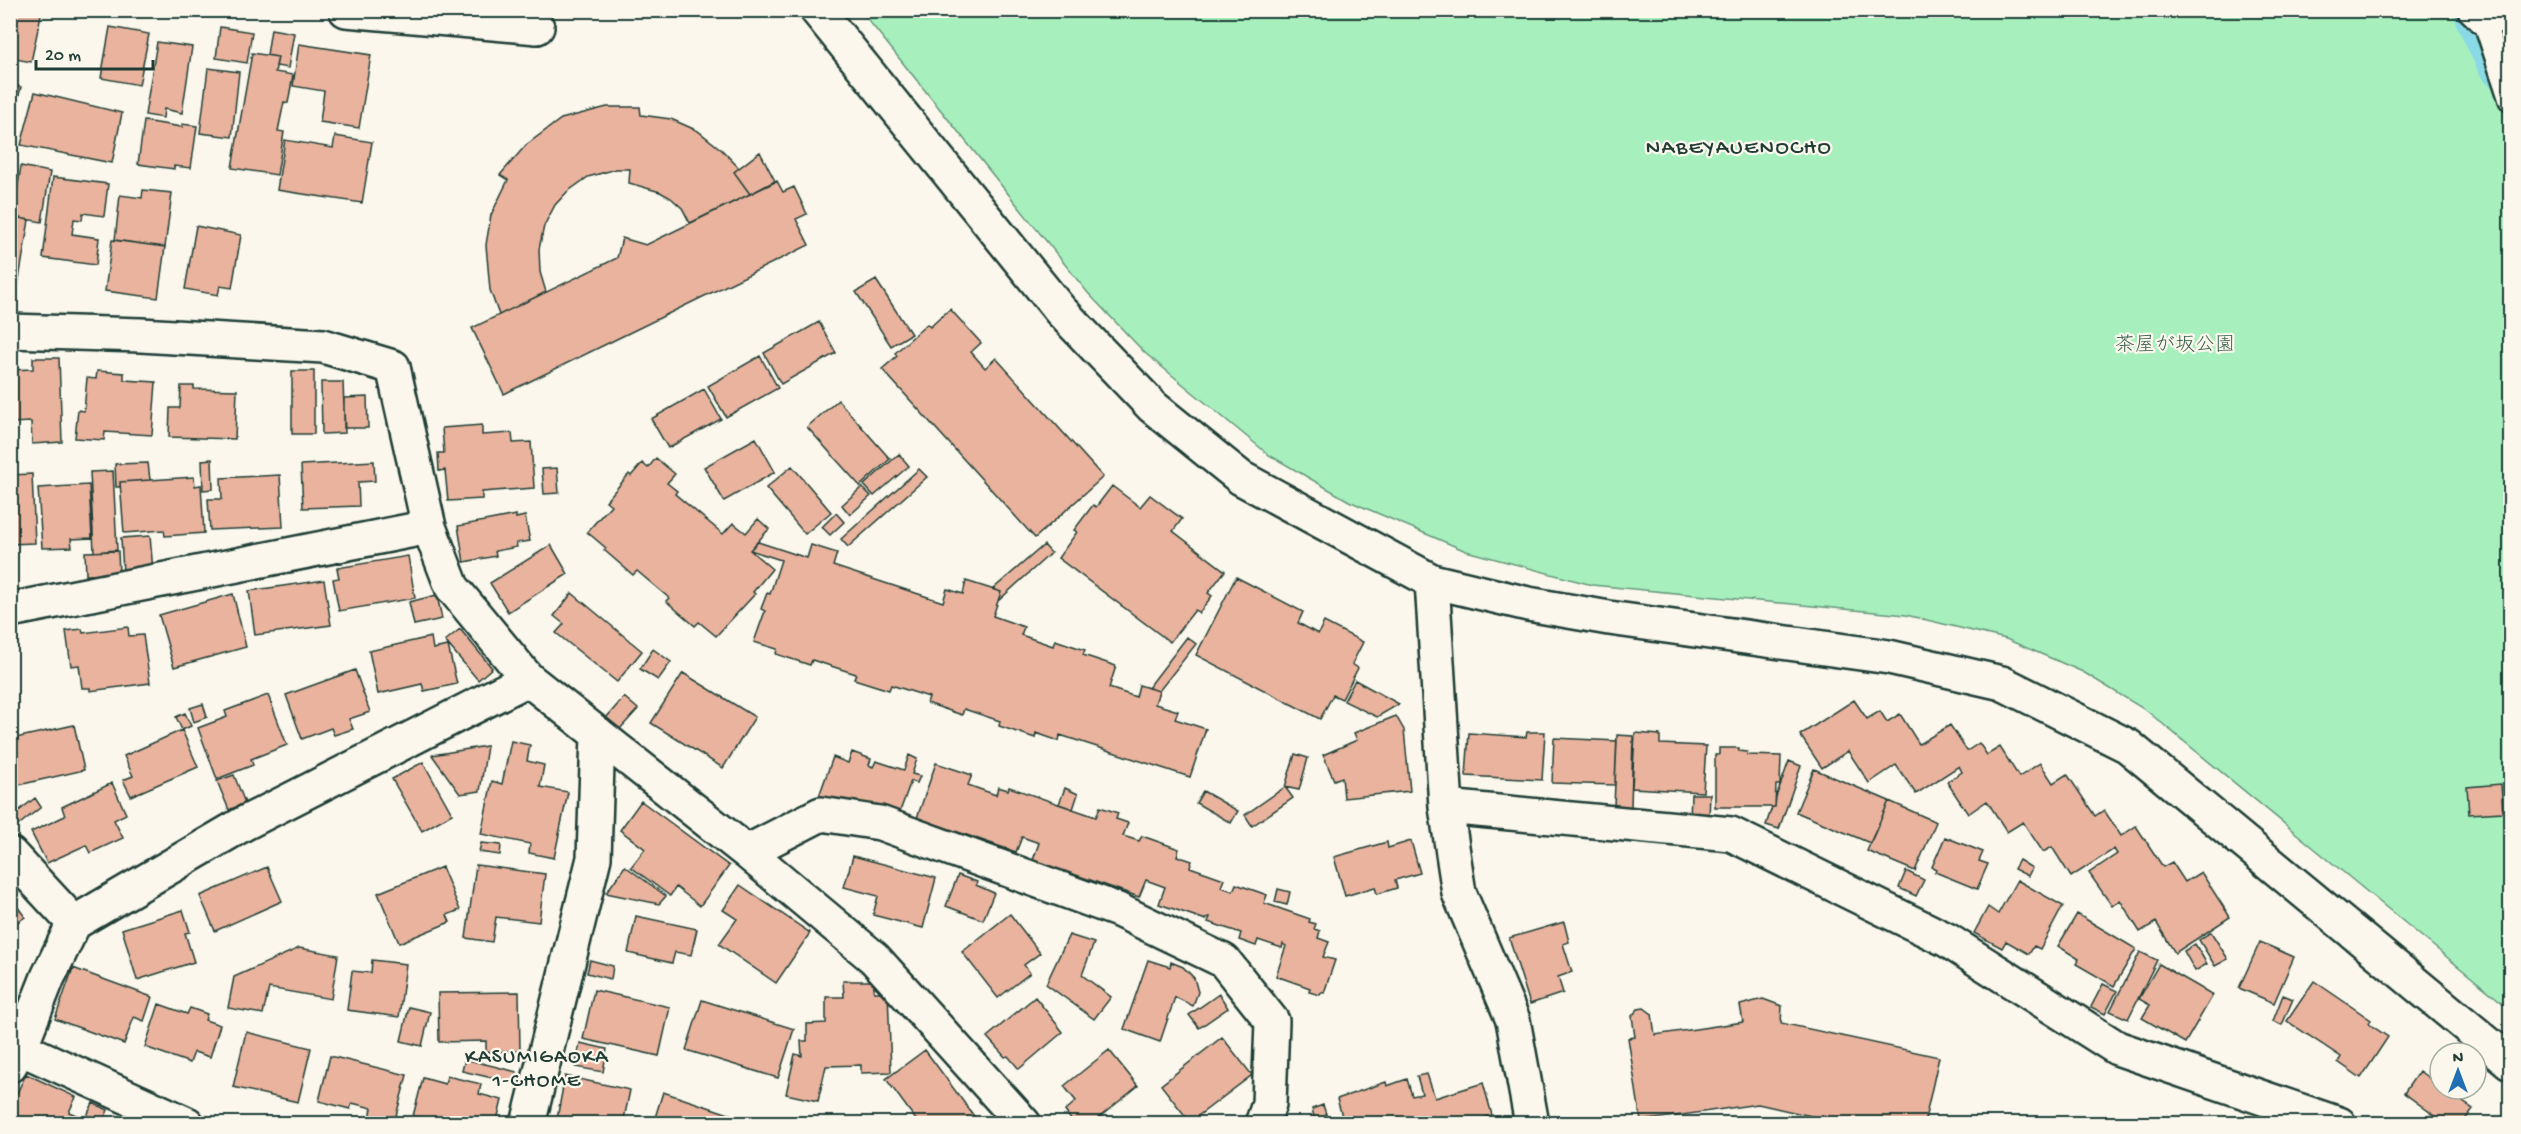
<svg xmlns="http://www.w3.org/2000/svg" width="2521" height="1134" viewBox="0 0 2521 1134" font-family="'Gochi Hand','Klee One',sans-serif">
<rect width="100%" height="100%" fill="#fbf7ec"/>
<filter id="ink" filterUnits="userSpaceOnUse"><feTurbulence type="fractalNoise" baseFrequency=".0167" numOctaves="2"/><feDisplacementMap in="SourceGraphic" scale="12" xChannelSelector="R" yChannelSelector="G"/><feConvolveMatrix kernelMatrix="1 2 1 2 8 2 1 2 1" color-interpolation-filters="sRGB"/></filter>
<g filter="url(#ink)">
<path fill="#a7f0be" stroke="#639679" stroke-width="1.5" d="M861,11H2510V1009L2147,711L2083,672L2006,639L1906,615L1592,585L1466,551L1349,501L1269,455L1145,353L1088,293Z"/>
<g fill="none" stroke-linecap="round" stroke-linejoin="round">
<path stroke="#89d9e6" stroke-width="70" d="M2488,10L2510,57"/>
</g>
<path fill="#eab39e" stroke="#1f3d34" stroke-width="1.5" d="M10,10H42L31,62L10,58Z
M110,27L149,34L139,85L101,78Z
M220,27L252,32L247,63L216,58Z
M271,29L294,33L288,68L276,66L278,57L267,55Z
M157,42L192,47L182,113L164,109L163,118L145,115Z
M299,44L371,55L359,128L320,122L324,91L293,86Z
M252,53L278,57L275,72L293,75L288,103L284,102L278,131L284,132L277,175L232,168Z
M208,68L239,72L232,137L200,133Z
M10,84L21,87L10,130Z
M35,92L122,113L112,163L21,145Z
M607,107H640L641,115L671,119L698,131L722,150L739,168L734,172L750,194L690,223L682,208L671,198L660,192L629,183L630,169H616L588,177L567,192L555,205L544,226L539,249L540,272L546,292L499,315L490,290L486,245L491,215L508,180L500,175L526,145L561,119Z
M144,121L182,127V124L197,126L191,168L174,166V169L138,164Z
M335,136L372,142L362,203L277,190L285,140L333,148Z
M760,152L775,181L750,194L734,172Z
M21,166L50,172L42,222L13,217Z
M53,177L108,184L104,216L83,213L82,220L74,219L72,234L99,238L96,265L43,258Z
M777,181L783,192L794,187L807,214L796,219L809,245L504,394L472,328L617,258L622,238L646,245Z
M143,190L172,193L165,247L115,240L120,195L142,198Z
M10,216L29,220L17,291L10,289Z
M196,226L241,235L232,288L220,286L218,295L185,289Z
M112,240L165,247L158,298L105,291Z
M876,280L911,334L891,346L856,292Z
M950,309L981,343L971,352L985,368L996,358L1103,477L1035,538L882,369L897,356L895,353L927,324L930,327Z
M819,322L836,353L781,384L764,353Z
M760,356L778,388L726,417L708,386Z
M33,358H59L62,442L32,444L31,422L10,423V370L33,369Z
M97,371L124,373V380L156,382L152,435L105,432L104,440L75,438L78,410L84,411L87,378L96,379Z
M292,371H314V434H292Z
M321,382H343L345,433L322,434Z
M181,386H194V389L237,390L235,439L169,437L170,408H180Z
M704,389L721,419L668,448L651,419Z
M367,397L368,428H344V398Z
M838,400L890,459L860,486L807,427Z
M482,425V435L512,433L513,443L531,442L534,488L482,492V499L448,501L445,470L439,471L438,453H444L442,428Z
M756,438L775,472L724,501L704,467Z
M899,454L909,466L874,496L864,485Z
M656,458L675,474L667,483L677,491L675,494L723,534L733,523L746,533L758,519L769,529L750,550L772,569L753,592L755,594L716,636L699,622L695,626L666,601L669,598L637,571L633,575L604,550L606,548L587,532L611,505L606,501L629,474L631,476L642,463L648,468Z
M212,459L213,489L203,490L202,460Z
M374,461L375,481L358,482L359,506L303,508L301,465Z
M148,463L150,480L120,482V487H116L115,464Z
M792,466L831,512L805,534L766,488Z
M557,468L559,493L544,494L542,469Z
M919,469L927,477L848,547L841,539Z
M113,471L117,550L94,552L90,472Z
M32,474L35,543L10,544V475Z
M280,475L283,527L210,530L208,499H222L221,478Z
M194,477L195,486L201,485L204,533L165,536L164,530L124,533L120,482Z
M89,485L92,538L71,539L72,547L42,548L38,488Z
M1112,486L1140,507L1150,495L1182,519L1173,531L1225,571L1208,593L1212,596L1199,613L1195,610L1170,642L1058,558L1077,532L1074,530L1093,505L1096,507Z
M862,487L871,496L850,515L842,505Z
M836,513L844,522L830,535L822,527Z
M516,515V518L525,516L530,541L516,543L517,547L495,551L496,556L464,562L458,526Z
M150,536L153,571L123,572L121,538Z
M758,542L807,558L811,545L837,553L833,566L943,602L947,589L963,594L966,581L1001,592L993,616L1024,627L1021,635L1053,646L1055,640L1085,650L1083,655L1116,666L1109,688L1136,697L1139,685L1159,691L1155,704L1178,711L1175,719L1206,729L1190,777L1060,735L1059,741L1036,733L1035,738L999,726L1000,721L964,709L962,715L927,703L929,697L891,685L889,690L854,679L856,674L812,660L810,665L776,654L777,649L754,642L765,611L761,609L767,593L770,594L781,560L750,550Z
M551,545L568,574L508,612L490,583Z
M1044,545L1051,553L998,601L1001,592L993,589Z
M118,551L119,574L86,575L85,552Z
M408,556L415,598L339,611L333,579L339,578L337,568Z
M1236,577L1303,612L1298,623L1318,634L1324,622L1363,642L1352,664L1358,668L1342,699L1333,695L1320,719L1196,655Z
M324,580L331,625L255,635L249,591Z
M572,593L642,651L617,682L556,633L564,624L554,616Z
M233,594L246,647L174,667L159,615Z
M437,595L442,619L414,625L409,602Z
M128,627L129,636L143,635L150,683L90,691V688H82L79,665L71,666L66,631L82,629L83,633Z
M460,629L492,668L478,680L445,641Z
M431,637L433,649L448,646L457,684L424,691L422,684L378,694L369,651Z
M1187,637L1196,644L1159,691L1148,688Z
M653,649L671,662L658,680L640,669Z
M355,670L370,712L349,719L353,729L334,735L331,728L302,739L286,695Z
M683,673L755,717L723,768L651,723Z
M1355,680L1399,704L1377,717L1344,701Z
M268,695L287,745L251,759L253,765L217,779L198,728L227,717L225,711Z
M624,697L638,709L619,730L606,718Z
M1854,700L1867,719L1880,711L1887,722L1900,714L1919,744L1950,725L1967,751L1979,743L1987,755L2000,747L2019,777L2040,763L2053,783L2067,774L2095,816L2104,810L2121,836L2136,826L2163,867L2172,862L2185,882L2201,872L2230,917L2175,953L2156,922L2140,932L2120,900L2112,906L2089,873L2117,854L2114,849L2071,877L2052,847L2043,852L2023,822L2007,832L1987,801L1968,814L1947,782L1962,772L1959,766L1916,794L1896,765L1869,783L1848,751L1822,768L1800,735Z
M203,704L207,717L194,722L190,708Z
M185,713L191,726L182,730L176,717Z
M1396,716L1404,730L1410,791L1344,798L1342,777L1334,780L1323,755L1357,740L1354,733Z
M74,725L84,770L10,787V755L15,754L11,739Z
M182,730L198,767L131,796L123,780L133,776L124,756Z
M1527,732H1545L1542,780L1466,776L1469,733L1526,737Z
M1635,733L1660,735V744L1706,746L1703,792L1632,788Z
M1617,735L1633,736L1631,807L1614,806Z
M1554,738L1617,741L1615,785L1552,783Z
M511,741L530,745L527,761L544,765L540,787L568,792L554,858L529,853L530,844L481,834L492,781L502,784Z
M487,746L480,791L460,794L432,755Z
M1719,748H1739V751L1747,752V755L1781,756L1780,785H1776L1775,807H1715V755H1719Z
M852,752L871,759L869,765L873,767L876,761L904,770L909,755L917,759L912,774L920,776L917,783L911,781L899,814L871,805L870,809L818,799L833,757L848,763Z
M1295,754L1308,758L1299,790L1285,787Z
M1789,761L1801,766L1779,829L1766,825L1772,807H1775L1776,797Z
M423,762L452,814L422,831L392,779Z
M936,763L972,775L968,785L996,795L998,787L1008,790L1009,787L1096,817L1100,807L1118,813L1116,819L1128,823L1123,836L1139,841L1142,836L1179,849L1177,856L1192,861L1190,867L1224,879L1221,887L1233,891L1236,884L1267,895L1264,903L1310,919L1309,922L1316,924L1314,929L1320,931L1318,938L1329,942L1323,957L1335,960L1324,993L1322,992L1320,995L1309,992L1310,988L1276,976L1286,946L1283,944L1282,948L1258,940L1256,946L1239,940L1241,933L1208,922L1210,917H1208L1206,920L1159,904L1165,887L1146,880L1139,897L1033,860L1039,843L1022,837L1016,852L917,818Z
M1814,769L1889,801L1870,843L1796,812Z
M234,775L245,803L229,810L217,781Z
M112,783L126,814L114,820L123,838L90,853L86,845L47,863L31,832L65,816L62,807Z
M2501,784L2503,812L2469,814L2467,787Z
M1285,787L1293,798L1252,826L1245,815Z
M1065,788L1078,794L1073,809L1059,804Z
M1203,791L1238,811L1231,823L1196,803Z
M1691,794H1710L1709,818H1690Z
M35,798L41,807L16,827L10,818Z
M641,801L729,866L700,906L676,887L670,896L631,867L645,849L620,830Z
M1889,801L1936,822L1915,871L1867,851Z
M1945,837L1983,852L1979,861L1988,864L1977,889L1935,872L1936,869L1932,867Z
M1411,841L1420,873L1395,880L1397,888L1377,894L1375,887L1345,896L1334,857L1387,842L1388,848Z
M481,843L501,845L500,855L479,852Z
M853,856L936,878L923,928L873,915L878,896L844,887Z
M2019,860L2032,868L2028,876L2014,869Z
M476,865L545,874L539,922L496,917L492,942L466,938Z
M625,866L666,896L659,904L606,893Z
M267,867L282,901L215,931L200,896Z
M442,867L460,910L447,915L450,922L399,943L378,893Z
M1906,871L1924,880L1916,896L1899,888Z
M958,875L977,882L976,885L994,893L983,920L946,906Z
M2017,880L2063,906L2040,949L2034,946L2029,954L2006,941L2002,948L1974,933L1988,907L1998,914Z
M740,885L810,933L776,983L719,944L737,919L723,910Z
M1278,889L1290,892L1287,905L1275,902Z
M10,896L25,917L10,927Z
M183,910L190,932L185,933L194,962L137,980L122,929Z
M1010,914L1040,953L1024,965L1030,973L998,998L962,952Z
M2077,914L2136,949L2114,986L2076,964L2079,959L2058,946Z
M636,916L697,929L691,955L675,952L672,963L628,953Z
M1564,922L1569,942L1563,944L1572,972L1558,977L1563,993L1530,1004L1509,938Z
M2211,932L2228,959L2215,966L2199,940Z
M1069,935L1094,943L1082,975L1111,997L1094,1019L1046,984Z
M2260,942L2294,957L2274,1003L2239,988Z
M2195,944L2207,964L2195,971L2184,951Z
M299,948L338,955L331,999L269,988L263,1014L228,1008L234,977Z
M2140,952L2157,960L2128,1019L2110,1011Z
M372,960L406,964L399,1017L347,1010L352,971L371,973Z
M590,960L613,966L611,979L587,973Z
M1148,960L1170,967L1171,962L1183,967L1194,978L1198,992L1193,1006L1175,997L1160,1042L1124,1029Z
M2159,964L2213,995L2185,1043L2142,1018L2150,1005L2139,999Z
M73,968L152,997L144,1021L134,1017L124,1044L55,1019Z
M843,981H874V992H888L891,1072L861,1073V1065L826,1066L818,1101L786,1094L795,1054L802,1056L801,1041H807V1024L826,1023V997H844Z
M2314,981L2371,1020L2369,1024L2388,1037L2361,1078L2338,1062L2341,1057L2287,1021Z
M2103,984L2117,991L2105,1014L2091,1007Z
M594,990L670,1007L659,1056L583,1039Z
M519,992L520,1051L486,1052V1041L439,1042L438,993Z
M1219,994L1228,1008L1199,1028L1189,1015Z
M2283,995L2293,999L2282,1025L2273,1021Z
M1035,997L1063,1032L1019,1069L1008,1056L1005,1057L987,1037Z
M1763,999L1782,1006L1781,1023L1939,1057L1924,1124H1847L1758,1104L1641,1121L1628,1038L1635,1037L1632,1016L1638,1009L1644,1008L1652,1014L1655,1035L1743,1022L1740,1005Z
M702,1000L794,1029L778,1078L686,1050Z
M159,1004L187,1014L190,1008L207,1014L205,1020L220,1025L210,1057L194,1052L190,1063L145,1047Z
M409,1007L430,1012L422,1046L401,1041Z
M246,1032L311,1048L298,1102L233,1087Z
M1222,1037L1252,1075L1190,1122L1161,1085Z
M580,1043L607,1049L603,1072L575,1067Z
M925,1050L974,1116L964,1124H919L886,1079Z
M1109,1050L1138,1086L1091,1124H1074L1065,1111L1076,1101L1064,1086Z
M330,1056L407,1075L394,1123L370,1118L372,1108L352,1103L350,1109L319,1101Z
M465,1059L517,1072L514,1083L462,1071Z
M2419,1071L2440,1086V1089H2444L2473,1109L2462,1124H2446L2404,1093Z
M26,1074L76,1097L69,1112L83,1118L81,1124H10V1108Z
M1427,1074L1435,1098L1483,1083L1492,1115L1486,1117L1488,1124H1316L1312,1109L1323,1105L1328,1120L1342,1116L1337,1099L1386,1082L1387,1086L1407,1079L1412,1096L1422,1094L1417,1076Z
M447,1076L481,1084L479,1094L502,1100L496,1124H446L413,1116L423,1078L445,1084Z
M565,1076L630,1090L623,1124H556Z
M663,1092L732,1115L729,1124H653Z
M93,1103L108,1110L102,1124H83Z"/>
<g fill="none" stroke-linecap="round" stroke-linejoin="round">
<g stroke="#1f3d34" stroke-width="26">
<path id="service" d="M2468,10L2486,27L2510,100
M2486,27L2510,15"/>
</g>
<g stroke="#1f3d34" stroke-width="38">
<path id="minor" d="M346,10L537,27
M10,331L141,335L323,346L393,367L429,527L452,587L528,679L747,852L874,958L1024,1124
M1432,581L1446,807L1459,893L1513,1020L1532,1124
M10,610L429,527
M1446,807L1731,834L1947,940L2117,1048L2339,1124
M747,852L821,814L880,823L1118,910L1224,961L1272,1021L1269,1104L1262,1124
M10,854L74,923
M20,1048L187,1124
M10,1065L20,1048L48,977L74,923L243,824L528,679
M528,1124L594,858L598,734"/>
</g>
<g stroke="#1f3d34" stroke-width="38">
<path id="tertiary" d="M817,10L1060,310L1153,407L1241,478L1432,581L1528,604L1609,618L1889,657L2002,683L2128,746L2510,1062"/>
</g>
<use href="#service" stroke="#fbf7ec" stroke-width="21"/>
<use href="#minor" stroke="#fbf7ec" stroke-width="33"/>
<use href="#tertiary" stroke="#fbf7ec" stroke-width="33"/>
</g>
</g>
<g text-anchor="middle" dominant-baseline="central" stroke-width="4.5" stroke-linejoin="round" paint-order="stroke">
<g font-size="20" fill="#3a6150" stroke="#fbf7ec">
<text x="2175" y="346">茶屋が坂公園</text>
</g>
<g font-size="21" letter-spacing="1.5" fill="#1f3d34" stroke="#fbf7ec">
<text x="537" y="1058">KASUMIGAOKA<tspan x="537" dy="24">1-CHOME</tspan></text>
</g>
<g font-size="22" letter-spacing="1.5" fill="#1f3d34" stroke="#fbf7ec">
<text x="1739" y="149">NABEYAUENOCHO</text>
</g>
</g>
<rect width="2521" height="1134" fill="none" stroke="#fbf7ec" stroke-width="36"/>
<rect x="18" y="18" width="2485" height="1098" fill="none" stroke="#1f3d34" stroke-width="2" filter="url(#ink)"/>
<g transform="translate(2458 1071)"><circle r="28" fill="#fbf7ec" stroke="#a3ada2" stroke-width="1.5"/>
<path d="M0-4.5L10 22L0 15L-10 22Z" fill="#1f6fb2"/>
<text y="-9" font-size="16" font-weight="bold" text-anchor="middle" fill="#1f3d34">N</text>
</g>
<path d="M36 60v9h117v-9" fill="none" stroke="#1f3d34" stroke-width="3"/>
<text x="45" y="60" font-size="18" fill="#1f3d34" stroke="#fbf7ec" stroke-width="4.5" paint-order="stroke">20 m</text>
</svg>
